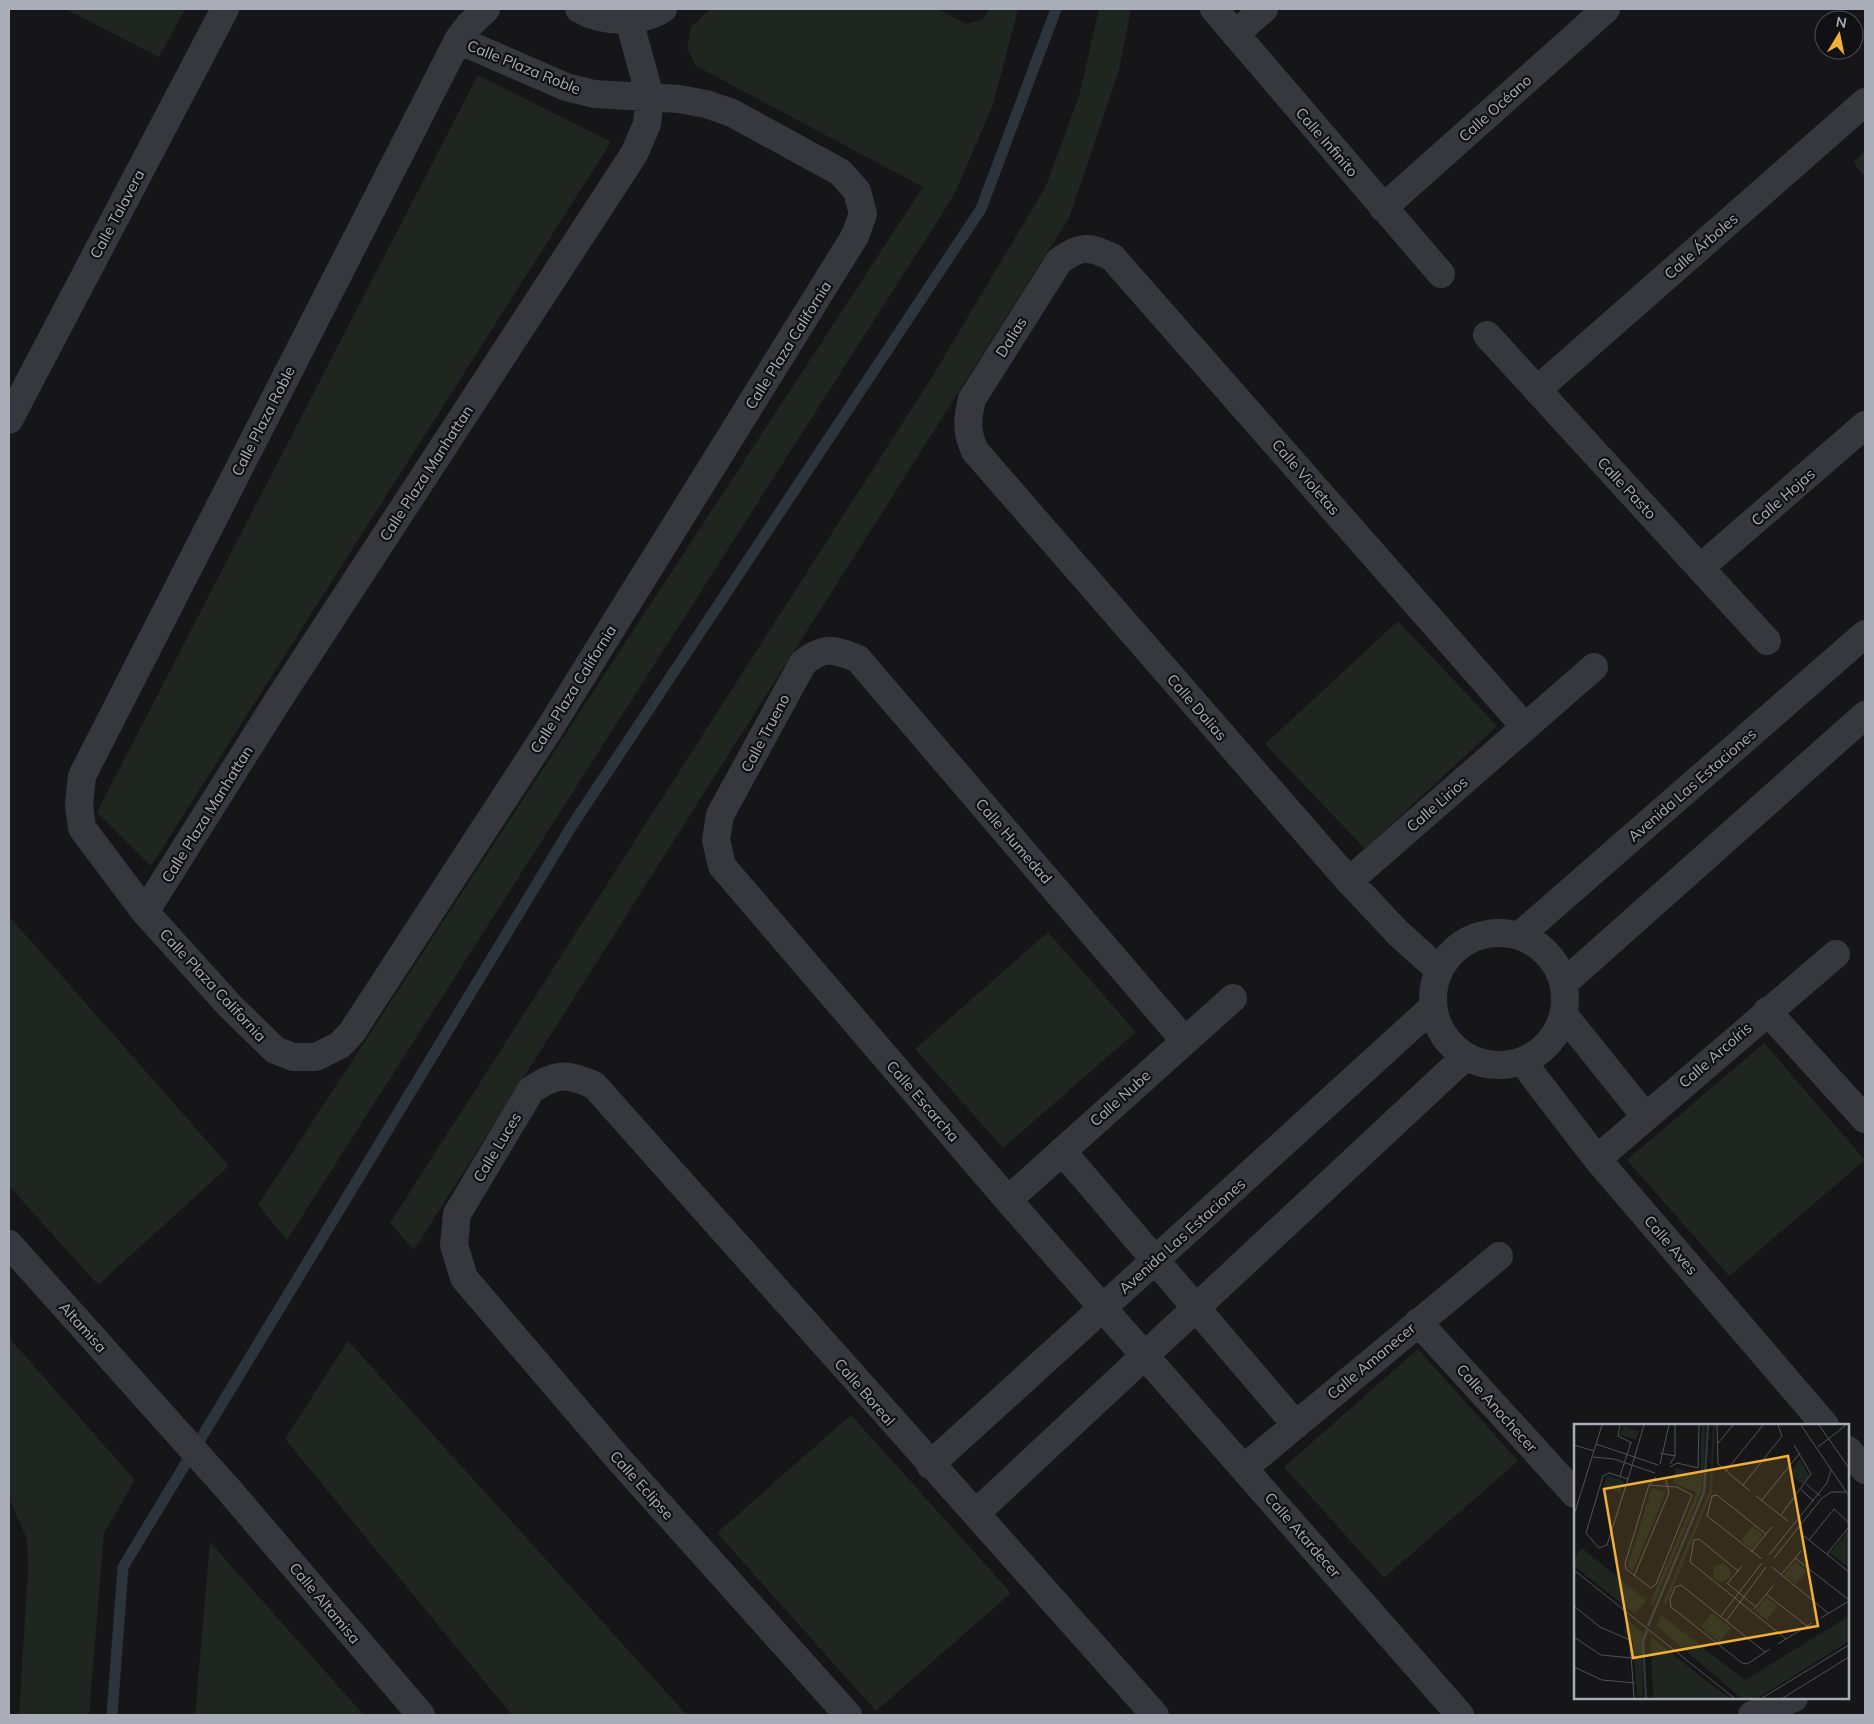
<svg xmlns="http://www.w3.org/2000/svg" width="1874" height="1724" viewBox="0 0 1874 1724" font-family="Mulish,sans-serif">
<rect width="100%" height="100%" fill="#161618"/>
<path fill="#1e261f" d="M65,9H185L159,57Z
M710,9H938L966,24L982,20L989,9H1018L993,105L954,195L287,1240L258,1205L923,187L696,66L687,48L691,27Z
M1099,9H1131L1119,70L1069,218L414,1250L390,1223L932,377L1046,186L1079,96Z
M478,75L611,142L151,866L97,812Z
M1865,151V177L1853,162Z
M1398,621L1497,726L1365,849L1265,744Z
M9,916L229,1166L98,1285L9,1186Z
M1048,932L1136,1032L1003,1148L915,1049Z
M1764,1043L1865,1160L1729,1276L1627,1160Z
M10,1339L135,1480L104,1533L89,1715H19L28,1570L27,1539L9,1498Z
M348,1341L687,1715H512L285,1439Z
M1418,1349L1518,1461L1384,1578L1284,1467Z
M851,1415L1011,1593L876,1711L717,1533Z
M210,1542L364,1715H195Z"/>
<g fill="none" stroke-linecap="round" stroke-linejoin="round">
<path stroke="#2c353c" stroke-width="11" d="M112,1715L123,1567L573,824L981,209L1056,9"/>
<path stroke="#37383d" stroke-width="28" d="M579,9C603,23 639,24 663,9
M1214,9L1441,274
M1235,34L1264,9
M458,40L566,87L594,94L679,99L706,104L732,113L840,172L857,191L863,214L855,236L548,731L352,1032L340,1045L316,1057H293L275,1050L230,1006L145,912L82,828L79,805L82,776L458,40L469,25L486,9
M1383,208L1606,9
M1487,335L1767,641
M1537,390L1865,102
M9,420L225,9
M1700,568L1865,425
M1349,881L1594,667
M145,912L277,702L634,154L647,124L650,97L629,20
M1433 999a66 66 0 1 1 132 0a66 66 0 1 1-132 0Z
M1519,936L1865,634
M1439,970L1398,933L1349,881L975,451C966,432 967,419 972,399L1059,261C1081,245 1088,246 1112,257L1525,727
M1564,983L1865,715
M1767,1011L1865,1119
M1564,1015L1645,1116
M1184,1040L858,659C834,649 824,646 803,663L720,815L716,840L722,866L1008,1200L1460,1715
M1522,1061L1597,1159L1825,1425
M1062,1151L1296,1425
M1597,1159L1836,954
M1008,1200L1233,998
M9,1244L229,1490L421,1715
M1418,1322L1575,1494
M1848,1450L1865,1470
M930,1465L1433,1007
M1244,1468L1499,1256
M976,1513L1466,1056
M848,1715L616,1456L464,1278L454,1245L457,1214L531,1090C558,1073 564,1073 594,1085L1155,1715
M1752,1715L1794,1698"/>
</g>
<g text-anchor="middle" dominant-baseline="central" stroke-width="4.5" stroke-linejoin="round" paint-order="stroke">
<g font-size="15" fill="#a8adb8" stroke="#111113">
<text transform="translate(524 67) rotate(22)">Calle Plaza Roble</text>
<text transform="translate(1495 108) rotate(-42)">Calle Océano</text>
<text transform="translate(1327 142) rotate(49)">Calle Infinito</text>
<text transform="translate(117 214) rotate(-62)">Calle Talavera</text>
<text transform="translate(1701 246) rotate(-41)">Calle Árboles</text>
<text transform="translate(1011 337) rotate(-58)">Dalias</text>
<text transform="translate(788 345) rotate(-58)">Calle Plaza California</text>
<text transform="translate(263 421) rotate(-63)">Calle Plaza Roble</text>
<text transform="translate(426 473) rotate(-57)">Calle Plaza Manhattan</text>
<text transform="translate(1306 477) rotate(49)">Calle Violetas</text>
<text transform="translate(1627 488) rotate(47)">Calle Pasto</text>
<text transform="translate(1783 497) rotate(-41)">Calle Hojas</text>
<text transform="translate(573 689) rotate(-58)">Calle Plaza California</text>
<text transform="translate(1197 707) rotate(49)">Calle Dalias</text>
<text transform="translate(765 733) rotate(-62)">Calle Trueno</text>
<text transform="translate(1692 785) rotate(-41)">Avenida Las Estaciones</text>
<text transform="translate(1437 804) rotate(-41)">Calle Lirios</text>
<text transform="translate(207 814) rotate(-58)">Calle Plaza Manhattan</text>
<text transform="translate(1014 841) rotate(49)">Calle Humedad</text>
<text transform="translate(213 985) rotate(47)">Calle Plaza California</text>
<text transform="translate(1715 1055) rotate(-41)">Calle Arcoíris</text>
<text transform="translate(1120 1098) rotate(-42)">Calle Nube</text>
<text transform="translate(923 1101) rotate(49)">Calle Escarcha</text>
<text transform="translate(497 1147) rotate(-59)">Calle Luces</text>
<text transform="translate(1182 1236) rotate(-42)">Avenida Las Estaciones</text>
<text transform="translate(1671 1245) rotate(49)">Calle Aves</text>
<text transform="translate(83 1327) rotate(48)">Altamisa</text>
<text transform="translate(1371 1361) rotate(-40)">Calle Amanecer</text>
<text transform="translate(865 1392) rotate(49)">Calle Boreal</text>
<text transform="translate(1497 1408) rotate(48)">Calle Anochecer</text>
<text transform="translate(642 1485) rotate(48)">Calle Eclipse</text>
<text transform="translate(1303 1535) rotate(49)">Calle Atardecer</text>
<text transform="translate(325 1603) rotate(50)">Calle Altamisa</text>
</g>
</g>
<g transform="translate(1574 1424)">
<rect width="275" height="275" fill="#161618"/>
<path d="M128,1H131L130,44L127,68L79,182L76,179L123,68L99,59L101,44L126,50ZM139,1H141L138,68L92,181L89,178L136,65ZM49,2L65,7L62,16L46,11ZM226,35L235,52L229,61L215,49ZM33,52L50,57L46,68L29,63ZM78,64L92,68L59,147L53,143ZM178,102L189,110L178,125L167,116ZM275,106V144L256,129ZM8,124L72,176L61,190L0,142V136ZM221,137L233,147L222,160L210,151ZM139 149a9 9 0 1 1 18 0a9 9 0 1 1-18 0ZM192,173L204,182L193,196L181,187ZM138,189L157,204L145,218L127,203ZM87,191L171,256L275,192V217L184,274H167L83,202ZM54,196L68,208L69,272L63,271L59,216L50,208ZM77,213L139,262L156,274H79Z" fill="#1e261f"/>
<path fill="none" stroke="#2c353c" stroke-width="2.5" d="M74,202L130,68L134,1M72,274L69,217L73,206"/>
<path fill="none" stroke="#505258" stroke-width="1" d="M46,1L44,12L58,19M143,1L144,40L176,67M227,1L275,72M245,1L275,44M144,19L159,1M22,20L84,41M0,21L20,27M244,23L272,1M86,29L101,32M19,33L40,35L81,49M86,40L95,1M96,40L101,32V1M96,43L103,39L124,44L125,1M152,47L189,1M46,52L57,18M54,55L35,49L29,52L12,109L25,124L33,121L54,55L70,1M232,60L246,72M75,61L103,63L118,71L82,160L77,164L52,145L51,140L75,61L82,53M169,61L208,12L204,1M227,66L240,77M182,72L214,97M187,77L226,29M0,91L28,1M207,91L237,50L220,21M230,112L275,148M235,116L260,85L275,99M177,128L198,103M253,130L275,103M195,131L253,59L257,46M200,134L248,74L257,68H272M221,134L275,176M188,135L133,92L138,72L143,71L192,110M198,143L254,189M0,146L160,274M164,147L125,115L120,116L116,138L212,215M207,151L227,127M60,152L95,69L92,56M153,160L168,142M154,160L182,183M192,170L233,202M0,182L26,203L56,216L60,274M180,185L199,162M146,193L188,139M247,194L275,177M152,197L192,143M0,213L27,231L58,234M204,220L238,199M191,228L107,161L101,163L96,176L97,183L168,239L173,240L196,225M0,243L28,256L61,259M188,274L275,221M209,274L275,233"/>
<path fill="#f2b134" fill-opacity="0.15" stroke="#f2b134" stroke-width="2.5" d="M214,32L244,202L59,234L30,65Z"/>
<rect width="275" height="275" fill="none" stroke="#a8adb8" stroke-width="2.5"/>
</g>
<rect width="1874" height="1724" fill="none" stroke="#a8adb8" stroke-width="20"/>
<g transform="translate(1839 35) rotate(10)"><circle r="24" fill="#111113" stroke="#4d4f55"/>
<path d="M0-4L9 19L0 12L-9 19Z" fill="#f2b134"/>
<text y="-8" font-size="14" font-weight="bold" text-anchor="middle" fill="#a8adb8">N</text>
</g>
</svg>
